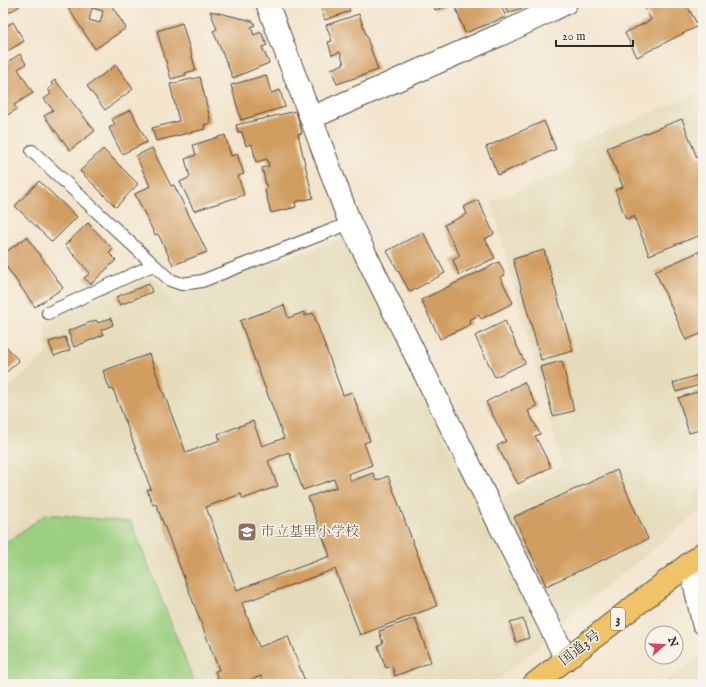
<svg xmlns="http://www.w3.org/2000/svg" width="706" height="687" viewBox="0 0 706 687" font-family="'IM FELL English','Noto Serif JP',serif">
<rect width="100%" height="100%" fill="#f7f3e8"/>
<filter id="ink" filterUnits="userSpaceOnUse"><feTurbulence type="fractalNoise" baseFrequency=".025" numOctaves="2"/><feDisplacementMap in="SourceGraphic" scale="8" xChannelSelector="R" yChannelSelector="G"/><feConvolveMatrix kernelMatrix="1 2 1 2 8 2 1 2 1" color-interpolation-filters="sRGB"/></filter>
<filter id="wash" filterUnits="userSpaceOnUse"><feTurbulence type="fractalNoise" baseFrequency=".012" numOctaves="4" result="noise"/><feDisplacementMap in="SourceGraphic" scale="16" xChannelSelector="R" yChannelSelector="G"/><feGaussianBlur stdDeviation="0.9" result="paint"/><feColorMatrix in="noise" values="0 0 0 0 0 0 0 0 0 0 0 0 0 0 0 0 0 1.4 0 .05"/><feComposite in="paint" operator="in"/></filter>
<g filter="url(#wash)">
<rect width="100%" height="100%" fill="#f3e5cd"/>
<path fill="#e5dbba" d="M703,91V509L561,623L498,501L562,466L492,202L572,169L573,145Z
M346,237L545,642L492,684H3V393L46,355V321L109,293L152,278L166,289L184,290L209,286Z
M703,653V684H663Z"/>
<path fill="#9ccf7f" stroke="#647d55" d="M46,514L131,522L195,684H3V545Z"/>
<g id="blocks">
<path fill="#d19d61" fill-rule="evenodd" d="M3,3H19L20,6L3,16Z
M76,3H110L126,28L95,49L68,8ZM92,8L103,11L100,23L89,20Z
M319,3H347L350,11L325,20Z
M433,3H451V5L435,10Z
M454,3H462L463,6L471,3H500L506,17L465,33Z
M504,3H524L525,7L508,13Z
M642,3H686L698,26L637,57L625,33L651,20Z
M210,11L253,21L255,25L251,27L254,35L261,32L267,45L262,47L269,63L233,78L213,31L217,29Z
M359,14L378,70L337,84L331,69L344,64L340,52L332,55L328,42L332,41L326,25Z
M13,22L24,41L3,54V28Z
M182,23L196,70L185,73L186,75L171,79L157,31Z
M20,54L26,64L18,69L33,93L14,105L17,109L3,118V65Z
M116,65L133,89L105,110L87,86Z
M266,75L271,93L280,90L285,107L241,120L231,85Z
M200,77L211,123L204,125L205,129L156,141L152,128L179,121L170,84Z
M55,80L95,131L70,150L44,116L53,110L44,99L51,94L48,89L53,85L51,83Z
M131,110L147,142L122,154L109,128L115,125L112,119Z
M296,111L302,133L298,134L313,198L295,202L296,207L271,213L265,190L267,189L262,168L269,166L267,159L256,162L252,144L246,146L242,132H238L236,125Z
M682,119L697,158L701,157L703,161V234L649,255L634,216L626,219L615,190L623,187L607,148Z
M544,121L556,149L498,175L486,147Z
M225,135L231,156L237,154L244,174L238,176L244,195L194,211L180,182L190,177L185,159L196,155L193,145Z
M152,148L171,186L174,185L207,252L173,265L158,234L155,235L135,194L150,186L136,156Z
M103,149L138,184L116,207L80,171Z
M39,181L77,217L52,242L15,206Z
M478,200L494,234L485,239L495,258L459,275L453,260L460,256L444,225L467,214L464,207Z
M88,223L113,249L109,253L116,260L91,284L84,278L90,273L65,245Z
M423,232L445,273L410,292L387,251Z
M27,237L63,288L35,307L3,262V254Z
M544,250L573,351L541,360L513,259Z
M703,250V333L686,340L655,271Z
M499,262L505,275L500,277L513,303L481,319L479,315L469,320L471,324L440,339L421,300Z
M149,284L152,292L120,305L116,297Z
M284,305L288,318L304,312L305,316L313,313L343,395L352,392L370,441L364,443L372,465L348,474L351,481L373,473L376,481L388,476L437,606L360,635L335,569L242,603L259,647L288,636L306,684H264L261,676L238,684H220L215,671L219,670L156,504L153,505L147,490L151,489L113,389L110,390L103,371L149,354L186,453L220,440L218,434L253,421L262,446L284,438L240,321ZM289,452L303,490L334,479L337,487L308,497L330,556L237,590L206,507L241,494L243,499L278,486L268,461Z
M111,318L113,325L101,330L103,335L74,347L68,331L96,320L98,323Z
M505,321L525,363L495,377L475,336Z
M65,337L70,350L54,356L49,342Z
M3,343L19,361L3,375Z
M562,361L574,411L553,416L540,367Z
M701,374L703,384L676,392L673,383Z
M524,382L537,406L528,411L540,434L535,436L551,467L518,484L497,446L506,441L486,402Z
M703,390V429L689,433L678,398Z
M617,470L648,539L546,586L514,517Z
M415,618L431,662L395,676L392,666L386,668L378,646L383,643L379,631Z
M523,619L529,638L516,642L510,623Z"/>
</g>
</g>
<g filter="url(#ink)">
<use href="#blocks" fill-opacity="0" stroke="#494743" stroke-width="1"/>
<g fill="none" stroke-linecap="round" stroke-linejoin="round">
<g stroke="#494743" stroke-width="14">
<path id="lane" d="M32,151L170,280L182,284L202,281L350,223
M48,313L153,265"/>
</g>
<g stroke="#494743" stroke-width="24">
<path id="street" d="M267,3L311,118L350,223L566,659
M311,118L502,34L566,3
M690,563L703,623"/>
</g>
<g stroke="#494743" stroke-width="24">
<path id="highway" d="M534,684L703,553"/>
</g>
<use href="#lane" stroke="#fff" stroke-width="12"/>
<use href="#street" stroke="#fff" stroke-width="22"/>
<use href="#highway" stroke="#f0c369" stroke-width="22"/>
</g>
</g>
<defs>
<g id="school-square" transform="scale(1)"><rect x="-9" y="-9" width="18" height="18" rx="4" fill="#8d6e63" stroke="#f7f3e8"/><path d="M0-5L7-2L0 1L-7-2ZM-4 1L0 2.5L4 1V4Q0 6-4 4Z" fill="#fff"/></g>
</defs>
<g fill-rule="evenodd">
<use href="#school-square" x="247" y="532"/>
</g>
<g text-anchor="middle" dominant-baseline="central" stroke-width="3" stroke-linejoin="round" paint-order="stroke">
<rect fill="#f7f3e8" stroke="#686764" stroke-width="1" x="611" y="608" width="14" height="22" rx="3"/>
<g font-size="13" font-weight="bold" fill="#2b2b2b">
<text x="618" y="619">3</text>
</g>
<g font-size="14" fill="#785e54" stroke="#f7f3e8" text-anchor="start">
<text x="261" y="532">市立基里小学校</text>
</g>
<g font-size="14" fill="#2b2b2b" stroke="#f7f3e8">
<text transform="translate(580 648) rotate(-38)">国道3号</text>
</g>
</g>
<rect width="706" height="687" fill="none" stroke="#f7f3e8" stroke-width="16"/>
<g transform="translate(664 645) rotate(71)"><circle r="19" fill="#f7f3e8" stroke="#a5a39c"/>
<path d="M0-3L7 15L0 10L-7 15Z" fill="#d1495b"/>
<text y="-6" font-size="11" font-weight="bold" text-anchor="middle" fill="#2b2b2b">N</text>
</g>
<path d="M556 40v6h77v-6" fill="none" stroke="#2b2b2b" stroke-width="2"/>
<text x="562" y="40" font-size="12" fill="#2b2b2b" stroke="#f7f3e8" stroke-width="3" paint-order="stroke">20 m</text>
</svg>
